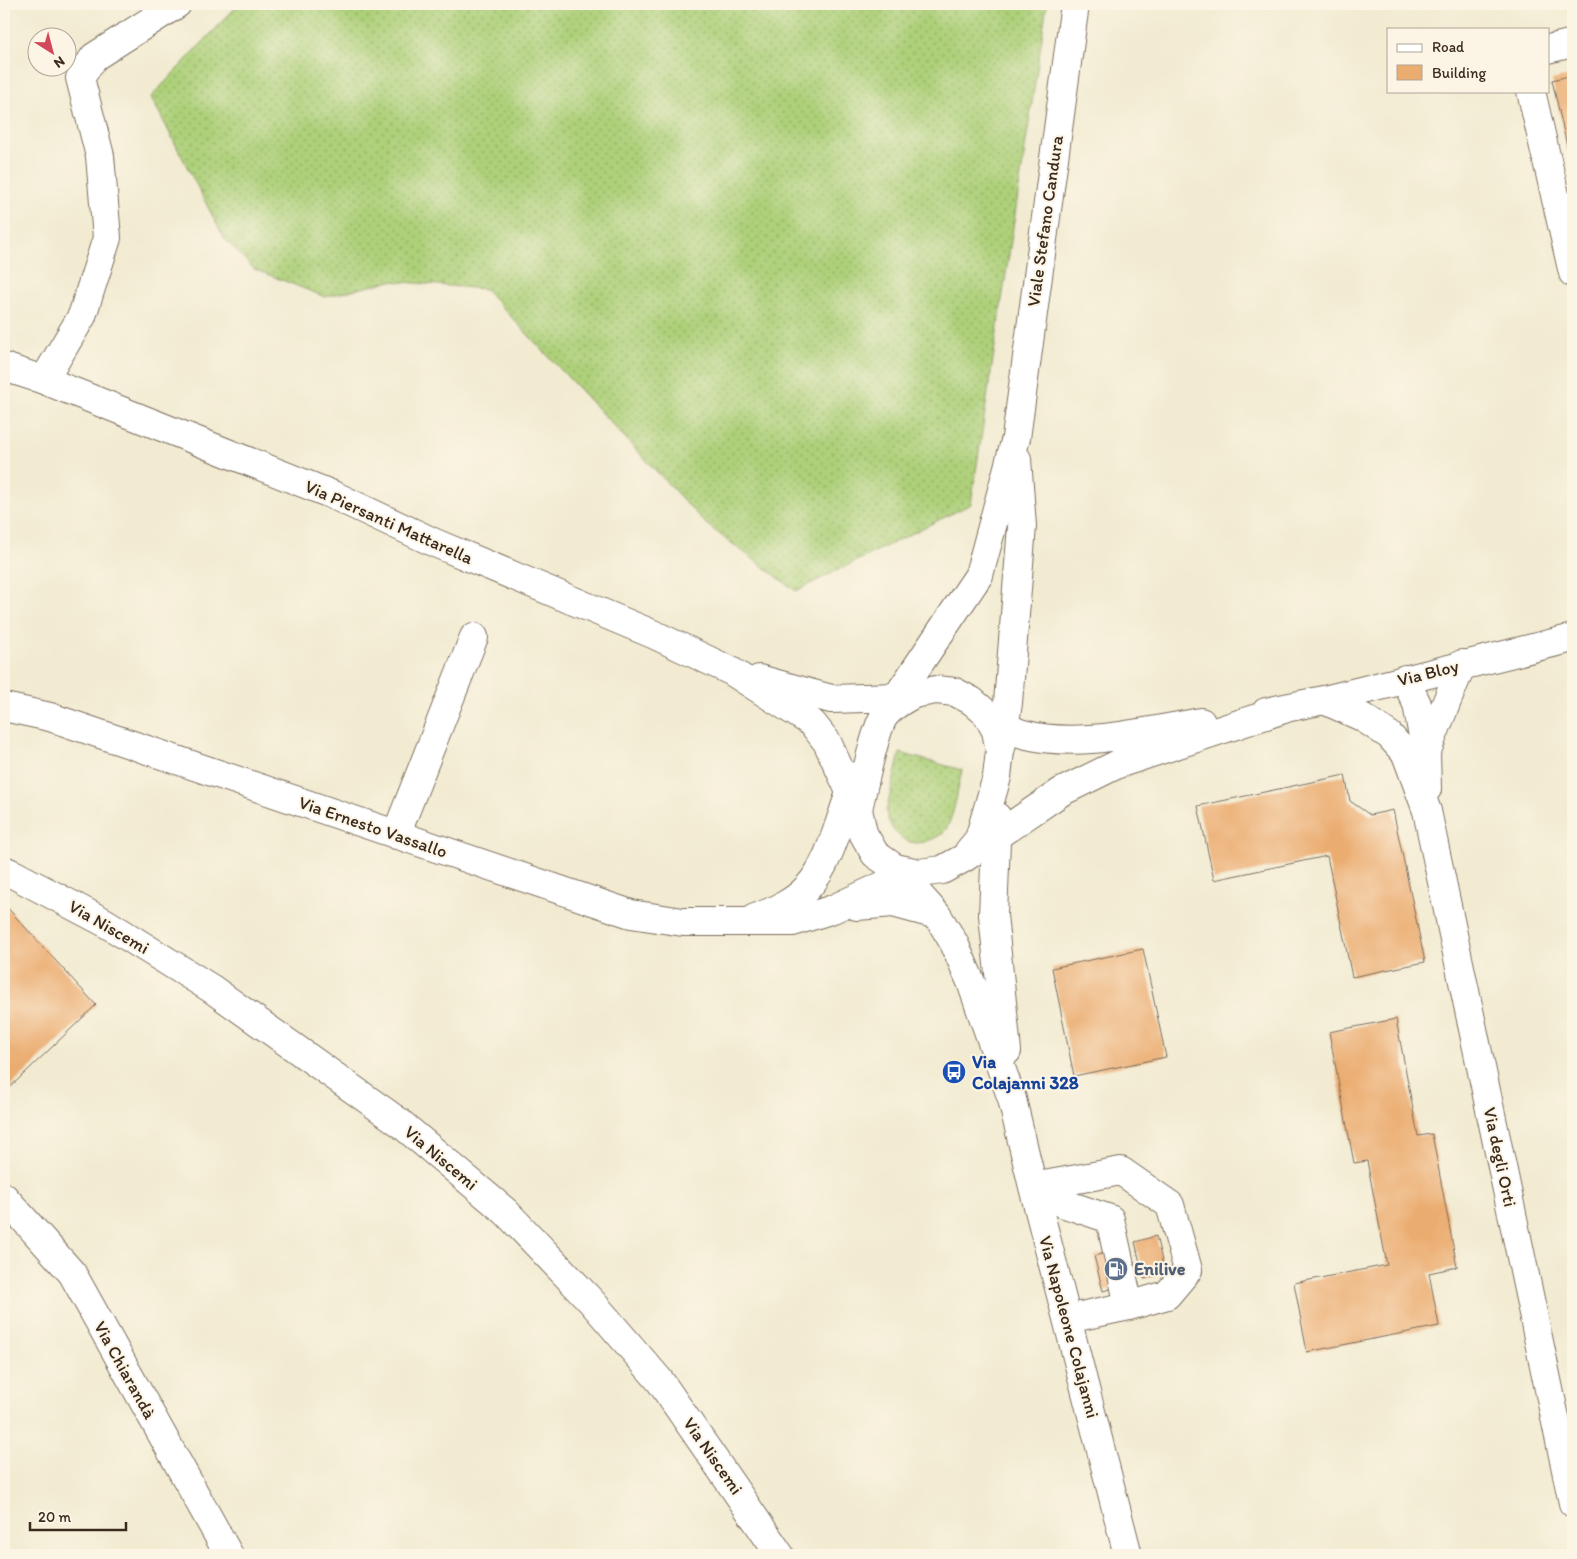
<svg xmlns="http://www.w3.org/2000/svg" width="1577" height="1559" viewBox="0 0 1577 1559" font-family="Itim,sans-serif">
<defs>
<pattern id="grass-dots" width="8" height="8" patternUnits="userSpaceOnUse" patternTransform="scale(1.25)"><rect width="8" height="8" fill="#add079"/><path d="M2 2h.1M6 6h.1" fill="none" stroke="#8ea963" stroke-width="1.8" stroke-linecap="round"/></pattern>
</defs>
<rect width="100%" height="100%" fill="#fcf5e5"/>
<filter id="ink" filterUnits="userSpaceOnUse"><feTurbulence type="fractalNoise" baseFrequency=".02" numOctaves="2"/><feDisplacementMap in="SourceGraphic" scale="10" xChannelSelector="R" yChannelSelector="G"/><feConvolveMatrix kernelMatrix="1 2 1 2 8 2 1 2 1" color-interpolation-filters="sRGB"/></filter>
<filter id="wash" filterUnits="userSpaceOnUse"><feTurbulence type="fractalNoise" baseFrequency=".0096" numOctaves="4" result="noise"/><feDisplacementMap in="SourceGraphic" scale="20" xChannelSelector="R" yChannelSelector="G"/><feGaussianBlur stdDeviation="1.12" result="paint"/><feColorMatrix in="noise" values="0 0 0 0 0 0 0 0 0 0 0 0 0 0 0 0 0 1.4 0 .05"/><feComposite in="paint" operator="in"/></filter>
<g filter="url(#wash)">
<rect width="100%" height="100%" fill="#f2ebd2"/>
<path fill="url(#grass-dots)" stroke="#747d4c" d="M239,4H1047L971,504L796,591L706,524L485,289L391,281L325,297L254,269L224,238L151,97Z
M900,753L962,770C958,787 956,807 949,823C946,832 939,837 930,840C908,850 890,833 886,812Z"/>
<g id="blocks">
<path fill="#ebac70" d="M1573,75V168H1572L1552,80Z
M1345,775L1350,801L1370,815L1393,810L1425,962L1352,977L1327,856L1214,880L1198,806Z
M4,904L96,1005L4,1093Z
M1143,949L1166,1057L1074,1076L1052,968Z
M1396,1019L1418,1136L1432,1134L1457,1267L1429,1273L1439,1326L1307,1352L1294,1283L1387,1265L1367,1161L1354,1163L1329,1032Z
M1156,1236L1165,1273L1144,1279L1135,1242Z
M1128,1247L1136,1282L1103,1291L1094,1256Z"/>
</g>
</g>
<g filter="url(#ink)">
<use href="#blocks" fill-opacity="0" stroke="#7b6e5d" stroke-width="1"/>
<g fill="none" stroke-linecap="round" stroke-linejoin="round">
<g stroke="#7b6e5d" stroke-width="30">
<path id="minor" d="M1548,49L1573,43
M1531,91L1573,273
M44,380L82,316L107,238L100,156L80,78L94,57L177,4
M1405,679L1417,704L1426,753
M1324,700L1362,717L1389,735L1406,754L1427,811L1573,1503
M4,707L50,717L631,914L683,922H793L833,909L882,886L919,873
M886,713L979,575L1016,438L1075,4
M1001,748L1008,703L1022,526L1017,459
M1427,789L1426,753L1462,664
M997,817L993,915L1007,1051
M396,835L474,637
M895,868L937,915L954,943L971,982L1012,1099L1033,1187L1128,1555
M4,870L13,874L104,922L212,989L399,1122L506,1212L592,1302L660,1381L780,1555
M857,906L893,903L937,915
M755,918C774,911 794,903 808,887C833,860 841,810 857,776
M1033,1187L1121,1171L1170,1205L1188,1270L1167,1295L1129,1306
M1035,1194L1110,1219L1129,1306L1067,1319
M4,1197L72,1273L229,1555"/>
</g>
<g stroke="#7b6e5d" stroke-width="30">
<path id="major" d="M4,367L44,380L333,495L435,543L655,635L731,671L812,723L827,742L858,809L863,833L875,854L895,868L919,873L942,870L964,858L1061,792L1118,764L1284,709
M759,679L831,699L897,697L936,690L955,692L972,701L987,714L996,731L1000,751L997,777L979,839L969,851
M1266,712L1324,700L1573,638
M987,714C998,720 1011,731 1023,734C1077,749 1148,731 1201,722
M858,809C863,789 875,728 885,715C893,705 903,700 914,694"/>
</g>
<use href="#minor" stroke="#fff" stroke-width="28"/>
<use href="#major" stroke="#fff" stroke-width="28"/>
</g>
</g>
<defs>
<g id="bus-disc" transform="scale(1.25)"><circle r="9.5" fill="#1a4fb4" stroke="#fcf5e5"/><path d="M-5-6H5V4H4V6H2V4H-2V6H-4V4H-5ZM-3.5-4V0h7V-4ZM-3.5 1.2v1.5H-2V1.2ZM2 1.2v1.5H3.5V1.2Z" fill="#fff"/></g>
<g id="fuel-disc" transform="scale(1.25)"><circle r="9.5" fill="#5c6f8a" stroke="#fcf5e5"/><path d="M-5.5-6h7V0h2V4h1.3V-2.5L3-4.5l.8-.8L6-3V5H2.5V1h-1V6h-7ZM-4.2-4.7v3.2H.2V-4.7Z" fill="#fff"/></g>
</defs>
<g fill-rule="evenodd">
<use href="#bus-disc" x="954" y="1072"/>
<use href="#fuel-disc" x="1116" y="1269"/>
</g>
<g text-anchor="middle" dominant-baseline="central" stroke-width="4" stroke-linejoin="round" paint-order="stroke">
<g font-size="18" fill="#3b2a1e" stroke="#fcf5e5">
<text transform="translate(1045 221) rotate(-82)">Viale Stefano Candura</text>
<text transform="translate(389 522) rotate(24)">Via Piersanti Mattarella</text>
<text transform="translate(1428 673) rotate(-14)">Via Bloy</text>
<text transform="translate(373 827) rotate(19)">Via Ernesto Vassallo</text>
<text transform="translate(109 927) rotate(30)">Via Niscemi</text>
<text transform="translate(1500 1157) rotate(78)">Via degli Orti</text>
<text transform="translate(441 1158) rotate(40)">Via Niscemi</text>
<text transform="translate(1069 1327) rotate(75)">Via Napoleone Colajanni</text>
<text transform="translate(125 1370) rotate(61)">Via Chiarandà</text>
<text transform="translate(713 1456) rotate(55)">Via Niscemi</text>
</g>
<g font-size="18" font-weight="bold" fill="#164399" stroke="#fcf5e5" text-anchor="start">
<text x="972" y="1062">Via<tspan x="972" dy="21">Colajanni 328</tspan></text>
</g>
<g font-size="18" font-weight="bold" fill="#4e5e75" stroke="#fcf5e5" text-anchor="start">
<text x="1134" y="1269">Enilive</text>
</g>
</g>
<rect width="1577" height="1559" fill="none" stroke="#fcf5e5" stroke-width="20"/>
<rect x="1387" y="28" width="162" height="65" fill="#fcf5e5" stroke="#afa495"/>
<rect x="1397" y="44" width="25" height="8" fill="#ffffff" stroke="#afa495"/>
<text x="1432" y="52" font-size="15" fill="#3b2a1e">Road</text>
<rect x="1397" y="65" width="25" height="15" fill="#ebac70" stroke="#afa495"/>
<text x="1432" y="78" font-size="15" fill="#3b2a1e">Building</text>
<g transform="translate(52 52) rotate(144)"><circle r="24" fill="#fcf5e5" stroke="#afa495"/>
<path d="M0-4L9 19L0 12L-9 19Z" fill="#d1495b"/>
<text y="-8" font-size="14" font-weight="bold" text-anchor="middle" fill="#3b2a1e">N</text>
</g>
<path d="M30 1522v8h96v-8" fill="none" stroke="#3b2a1e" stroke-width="2.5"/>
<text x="38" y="1522" font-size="15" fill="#3b2a1e" stroke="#fcf5e5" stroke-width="4" paint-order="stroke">20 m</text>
</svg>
